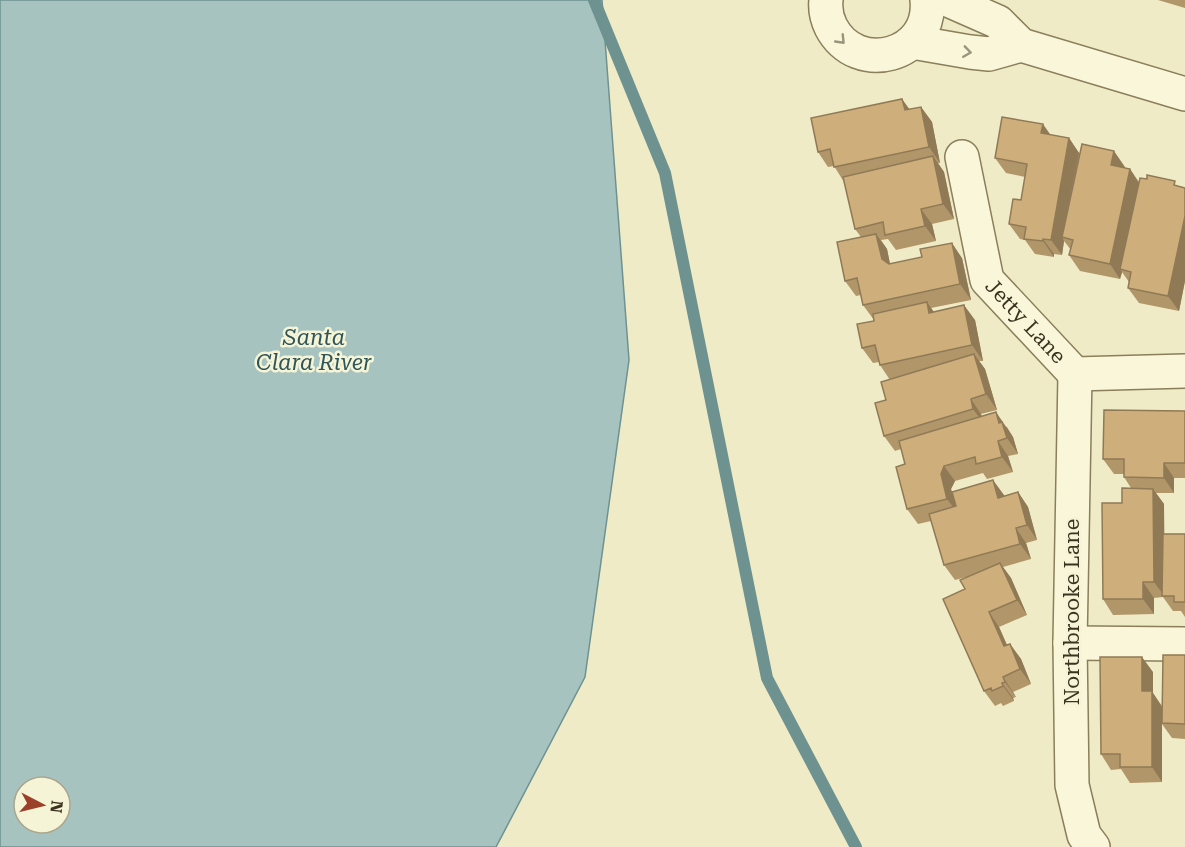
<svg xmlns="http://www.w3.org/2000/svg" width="1185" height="847" viewBox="0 0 1185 847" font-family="'Roboto Serif',serif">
<rect width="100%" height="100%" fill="#efebc6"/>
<path fill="#a7c3c0" stroke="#6e9290" stroke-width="1.5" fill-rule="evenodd" d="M0,0H602L629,360L585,677L496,847H0ZM24,787H60V823H24Z"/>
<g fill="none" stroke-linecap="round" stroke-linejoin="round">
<path stroke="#6e9290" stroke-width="12" d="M594,0L665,173L767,678L856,847"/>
<g stroke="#8b7e5b" stroke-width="36">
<g id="street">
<path d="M826,0C825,9 827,19 831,27C857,77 933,56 927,0"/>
<path d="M948,0L998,22L1021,45L1185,94"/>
<path d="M912,42L970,52L989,54L1021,45"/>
<path id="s1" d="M962,157L987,280L1075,374"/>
<path d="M1075,374L1070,643L1072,785L1084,835L1093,847"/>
<path d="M1075,374L1185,371"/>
<path d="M1070,643L1185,644"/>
</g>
</g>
<use href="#street" stroke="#f9f6da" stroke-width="33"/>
</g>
<path fill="#b1966a" d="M1158,0H1185V8Z
M921,107L932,122L940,163H938L944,172L954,219L932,224L936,241L896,250L888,239L881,240L887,249L890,264L962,258L971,300L931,308L934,312L975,320L983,361H979L985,369L997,410L981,414L982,417L1007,427L1013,437L1018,454L1008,456L1013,472L987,479L983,473L955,481L951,489L956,506L1004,495V496L1018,492L1028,507L1037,540L1026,543L1031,559L1003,567L1011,578L1027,615L999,627L1007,645L1010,644L1021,659L1031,684L1013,692L1016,697L1013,698L1014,701L1003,706L1001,703L995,706L984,691L965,589L970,576L955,580L944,565L931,521L918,524L907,509L905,464L901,449L895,451L884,436L886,400L890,380L880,365L879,362L873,363L862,348L874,320L863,305L861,295L856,296L845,281L861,237L855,229L844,182L834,166L828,167L818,152L910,109Z
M1051,135L1069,138L1079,153L1125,167V168L1130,169L1139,182L1179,186L1185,188V281L1179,311L1139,303L1128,288L1129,282L1122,272L1120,279L1080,271L1069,255L1071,250L1064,241L1062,255L1054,254V257L1035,254L1025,240L1020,239L1009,224L1021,200L1025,177L1006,173L995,158Z
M1185,411V478H1174V493H1156L1164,504V534H1185V617L1181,611H1173L1163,597L1154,598V614L1113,615L1103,599L1122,503L1131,488L1124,477V474H1114L1103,459Z
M1185,655V739L1172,738L1162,724V782L1130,783L1121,769L1111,770L1101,754L1153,672V693L1162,706Z"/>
<path fill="#907a56" d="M902,99L913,114L905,110Z
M921,107L932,122L940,163L929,147Z
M1043,124L1054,140L1041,133Z
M1069,138L1079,153L1062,237L1064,241L1062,255L1051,240Z
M1114,151L1125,167L1122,181L1111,165Z
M933,156L944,172L954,219L943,204Z
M1130,169L1140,185L1120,269L1122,272L1120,279L1110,264Z
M921,209L932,224L936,241L925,226Z
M1185,216V281L1179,311L1168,296Z
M876,234L887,249L892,274L882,259Z
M1043,239L1054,254V257L1043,241Z
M952,243L962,258L971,300L960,284Z
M927,302L938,318L929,313Z
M964,305L975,320L983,361L972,345Z
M974,354L985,369L997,410L986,394Z
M971,399L981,414L984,424L973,409Z
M996,412L1013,437L1018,454L1007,438L999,423Z
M998,441L1008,456L1013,472L1002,457Z
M1164,463L1174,478V493L1164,478Z
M944,466L955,481L951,489L958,514L947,499L941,474Z
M993,480L1004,495L1009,513L998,498Z
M1153,489L1164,504L1165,597L1154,582Z
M1018,492L1028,507L1037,540L1027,525Z
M1016,528L1026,543L1031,559L1020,544Z
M1000,563L1011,578L1027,615L1017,600Z
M1143,582L1154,598V614L1143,599Z
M989,612L999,627L1014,661L1004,646Z
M1010,644L1021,659L1031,684L1020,669Z
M1142,657L1153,672V693L1162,707V782L1152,767L1142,691Z
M1003,677L1013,692L1016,697L1005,682Z
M1002,683L1013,698L1014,701L1003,686Z"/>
<path fill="#ceaf7b" stroke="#907a56" stroke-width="1.5" d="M902,99L905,110L921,107L929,147L834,167L830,149L818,152L811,118Z
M1002,117L1043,124L1041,133L1069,138L1051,240L1043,239V241L1024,239L1026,227L1009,224L1013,199L1021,200L1027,164L995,158Z
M1082,144L1114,151L1111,165L1130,169L1110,264L1069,255L1073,240L1062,237Z
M933,156L943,204L921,209L925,226L885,235L883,222L855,229L843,177Z
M1147,175L1175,181L1174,185L1185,188V216L1168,296L1128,288L1131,272L1120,269L1140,178L1147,179Z
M876,234L882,259L889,264L922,257L920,249L952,243L960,284L863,305L857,278L845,281L837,242Z
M927,302L929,313L964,305L972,345L880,365L875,345L862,348L857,324L874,321L873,314Z
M974,354L986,394L971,399L973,409L884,436L875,403L886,400L881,382Z
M1104,410L1185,411V463H1164V478L1124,477V459H1103Z
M996,412L999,423L1002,422L1007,438L998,441L1002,457L976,464L975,457L944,466L941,474L947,499L907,509L896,467L905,464L899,441Z
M993,480L998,498L1018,492L1027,525L1016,528L1020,544L944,565L929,514L956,506L952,492Z
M1122,488L1153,489L1154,582H1143V599H1103L1102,503H1122Z
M1163,534H1185V602H1174V596H1162Z
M1000,563L1017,600L989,612L1004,646L1010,644L1020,669L1003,677L1005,682L1002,683L1003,686L992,691L991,688L984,691L943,599L965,589L960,580Z
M1163,655H1185V724L1162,723Z
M1100,657H1142V691H1152V767H1120V754H1101Z"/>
<defs><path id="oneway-chevron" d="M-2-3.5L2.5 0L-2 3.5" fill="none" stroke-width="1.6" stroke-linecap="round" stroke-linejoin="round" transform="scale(1.5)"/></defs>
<g stroke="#9a947c">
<use href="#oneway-chevron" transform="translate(841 40) rotate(46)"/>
<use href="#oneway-chevron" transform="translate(967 52) rotate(8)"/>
</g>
<g text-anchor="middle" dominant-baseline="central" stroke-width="5" stroke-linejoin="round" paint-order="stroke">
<g font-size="21" fill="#3b321f" stroke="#f6f4d6">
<text stroke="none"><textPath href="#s1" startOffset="182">Jetty Lane</textPath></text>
<text transform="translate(1072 612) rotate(-90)">Northbrooke Lane</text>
</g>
<g font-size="22" font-style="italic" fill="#2e555b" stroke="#f6f4d6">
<text x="314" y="337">Santa<tspan x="314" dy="25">Clara River</tspan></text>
</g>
</g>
<g transform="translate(42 805) rotate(97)"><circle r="28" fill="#f6f4d6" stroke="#aba68d" stroke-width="1.5"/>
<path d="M0-4.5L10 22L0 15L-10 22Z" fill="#9b412a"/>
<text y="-9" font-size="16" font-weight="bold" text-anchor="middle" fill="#3b321f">N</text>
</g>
</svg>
